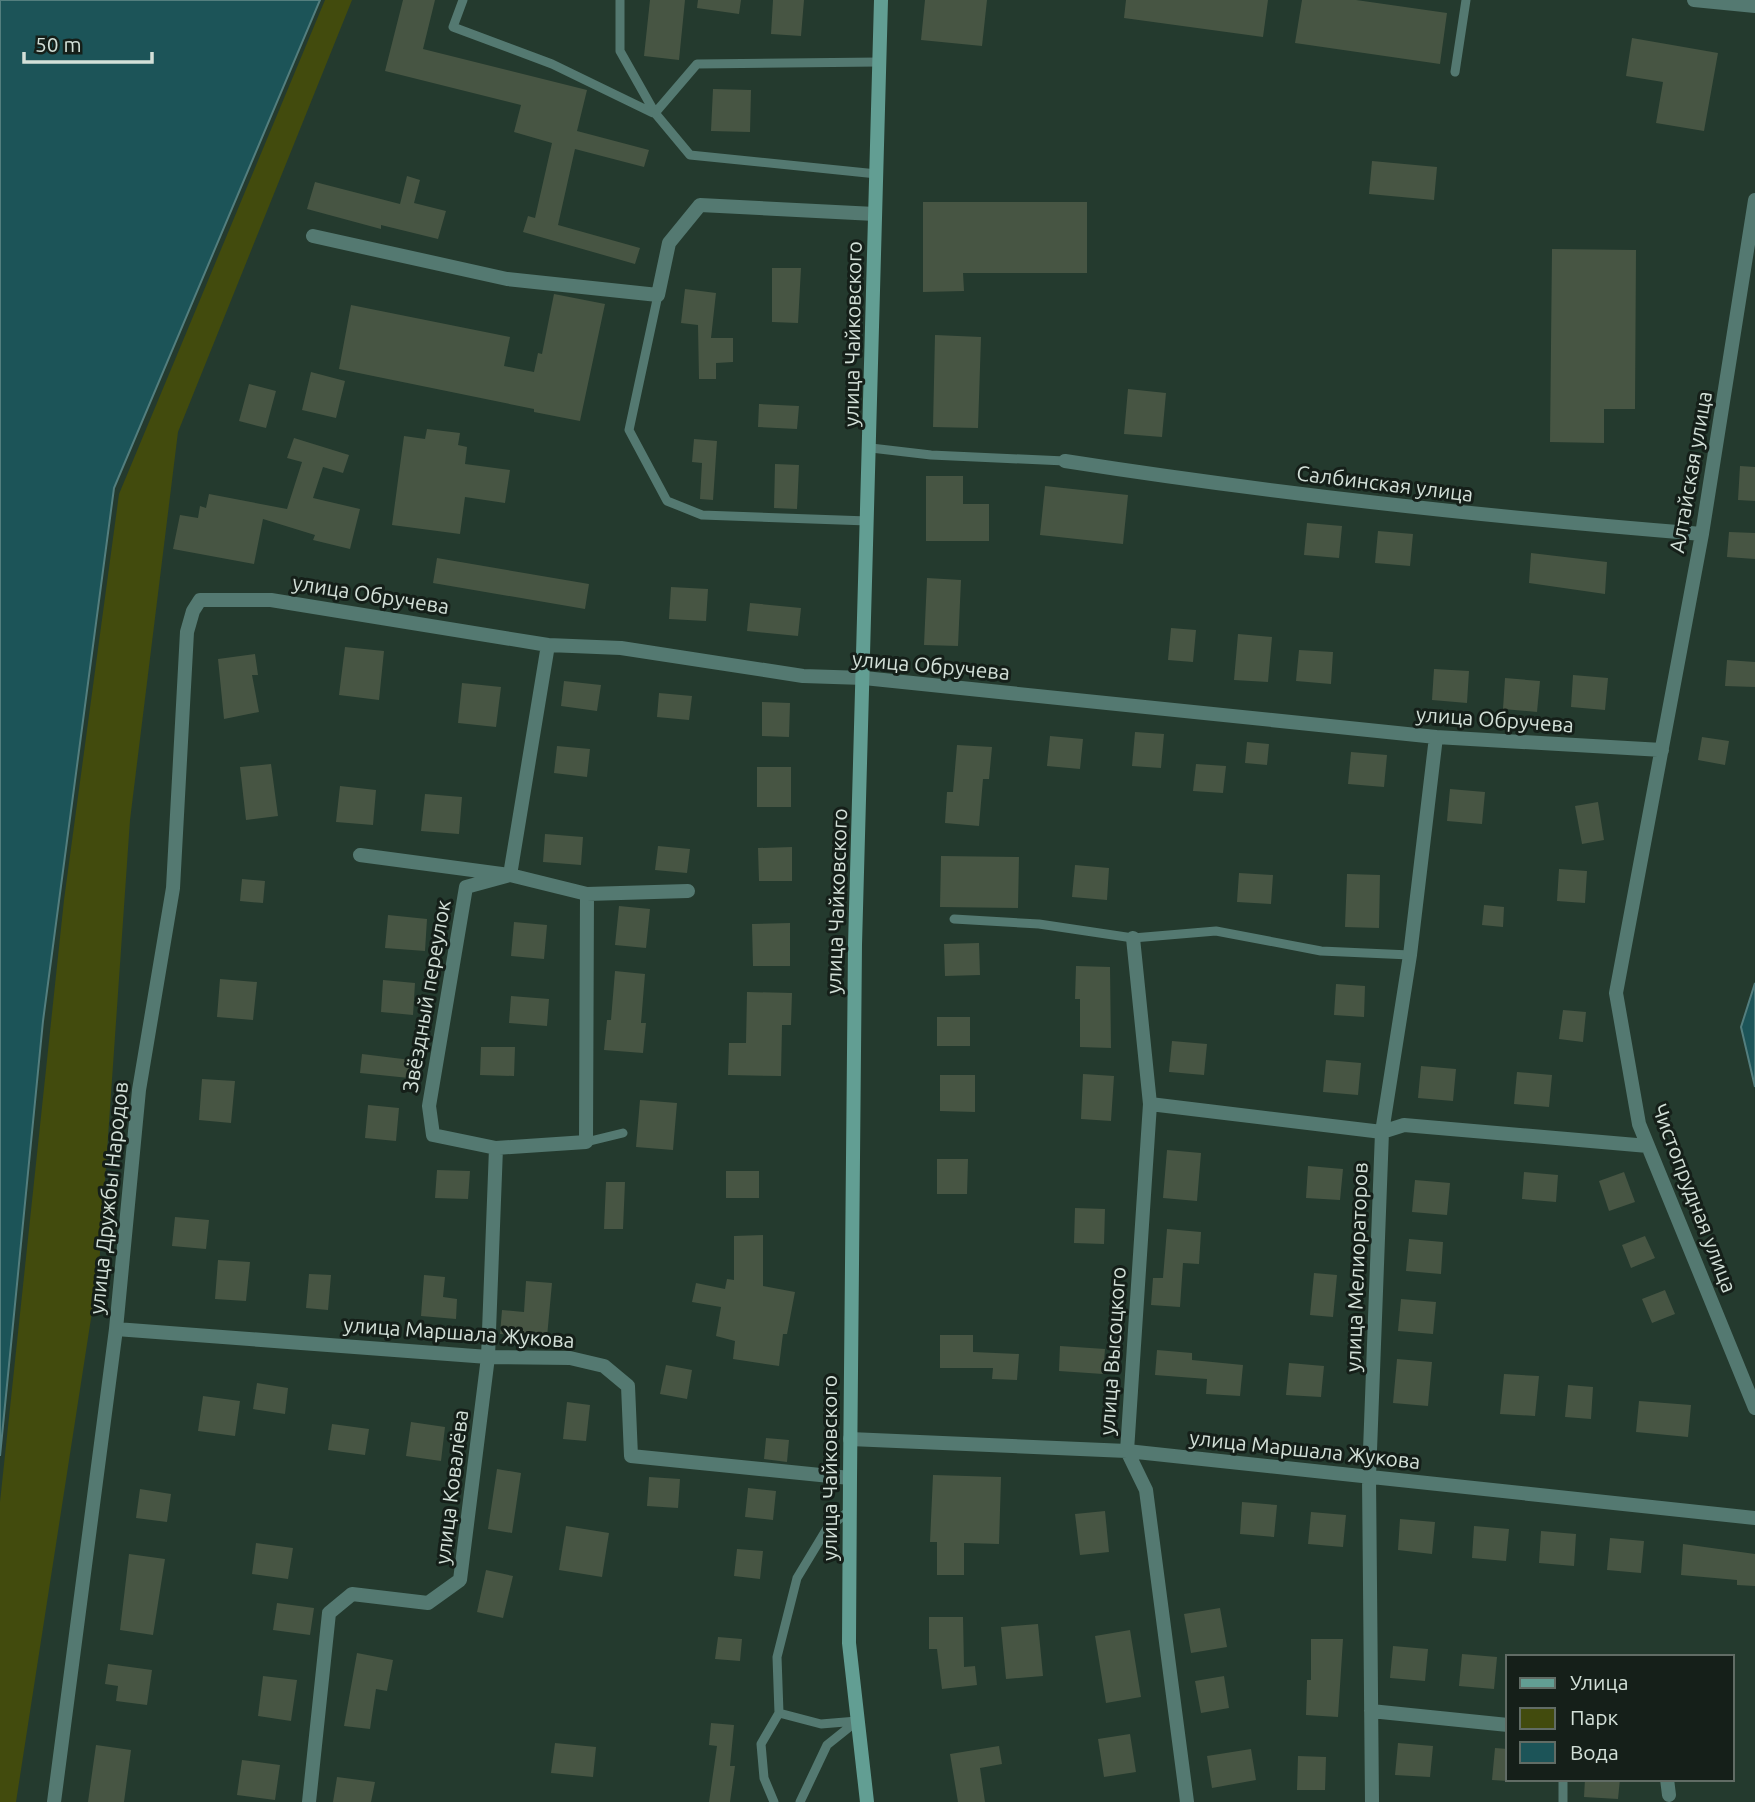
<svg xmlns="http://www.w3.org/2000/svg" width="1755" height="1802" viewBox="0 0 1755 1802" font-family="Ubuntu,sans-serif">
<rect width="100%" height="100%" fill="#243a2e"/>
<path fill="#424b0d" d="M325,0H352L178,432L130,820L99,1267L16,1802H0V1502L64,900L119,494Z"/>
<path fill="#1c5458" stroke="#537e7e" stroke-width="2" d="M0,0H320L114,488L43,1021L0,1456Z
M1755,983V1087L1741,1027Z"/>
<path fill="#475543" d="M403,0H435L423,49L587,90L577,131L649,150L644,167L575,149L558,225L640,248L635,264L523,232L528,216L535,218L552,143L514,132L521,105L385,71Z
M650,0H685L679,60L644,56Z
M698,0H741L739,14L697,8Z
M773,0H804L801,36L771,34Z
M925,0H987L982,46L921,40Z
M1126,0H1268L1263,37L1124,18Z
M1302,0H1356L1447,13L1440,64L1295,43Z
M1632,38L1718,53L1704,131L1656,123L1663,82L1626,76Z
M713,89L751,90L750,132L711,131Z
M1372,161L1437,167L1434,200L1369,194Z
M407,176L420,180L414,203L446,211L438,239L381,225V229L307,209L315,182L400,204Z
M923,202H1087V273H963L964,291L923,292Z
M1552,249L1636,250L1635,409H1604V443L1550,442Z
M772,268H801L798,323L772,322Z
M685,289L716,293L711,338H733V362L716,363V379H699L698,325L681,323Z
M554,294L605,304L580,421L534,412V409L339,369L351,305L510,337L504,366L534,372L538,353L542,354Z
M935,335L981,337L978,428L933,427Z
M311,372L345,381L336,418L302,410Z
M249,384L276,391L266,428L239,421Z
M1128,389L1166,393L1162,437L1124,434Z
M759,404L799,406L797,429L758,427Z
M427,429L460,433L458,445L467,447L465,464L510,470L505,503L465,497L460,534L392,525L404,436L425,439Z
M294,438L349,455L343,473L323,467L313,498L360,509L350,549L313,540L315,535L263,519L254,564L173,549L180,515L198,518L200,506L206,508L209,494L287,509L302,462L287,458Z
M694,439L717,441L713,500L700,499L702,463L692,462Z
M775,464L799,465L797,509L774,508Z
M1740,466L1755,467V501L1738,500Z
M926,476H963V504H989V541H926Z
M1045,486L1128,495L1123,544L1040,535Z
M1307,523L1342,526L1339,558L1304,555Z
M1378,531L1413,534L1410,566L1375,563Z
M1729,532L1755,533V559L1727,557Z
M1531,553L1607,562L1605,594L1529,583Z
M437,558L589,584L585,609L433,583Z
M927,578L961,580L958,646L924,645Z
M671,587L708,589L706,621L669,619Z
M750,603L801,608L798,636L747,631Z
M1171,628L1196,630L1193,662L1168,660Z
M1238,634L1272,637L1268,682L1234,680Z
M345,647L384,651L379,700L339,695Z
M1299,650L1333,652L1331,684L1296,681Z
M255,654L258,675H252L259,712L224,719L218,659Z
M1727,660L1755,662V687L1725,686Z
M1434,669L1469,671L1467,703L1432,700Z
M1573,675L1608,678L1605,710L1571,707Z
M1505,678L1540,681L1537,712L1503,709Z
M564,681L601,685L597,711L561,706Z
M462,683L501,687L496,727L458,723Z
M659,693L692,696L689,720L657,717Z
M762,702L790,703L789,737L762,736Z
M1135,732L1164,734L1161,768L1132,766Z
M1050,736L1083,739L1080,769L1047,766Z
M1702,737L1729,741L1725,765L1698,760Z
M1247,742L1269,744L1267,765L1245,763Z
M957,745L992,747L989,779H983L979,826L945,823L947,792H953Z
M557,746L590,749L587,777L554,773Z
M1351,752L1387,755L1384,787L1348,784Z
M271,764L278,816L246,820L240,767Z
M1196,764L1226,766L1223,793L1193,791Z
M757,767H791V807H757Z
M340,786L376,790L373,825L336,822Z
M1450,789L1485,792L1482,824L1447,821Z
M425,794L462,797L459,834L421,831Z
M1598,802L1604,840L1582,844L1575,806Z
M545,834L583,837L581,865L543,862Z
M658,846L690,849L687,873L655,870Z
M792,847V881H759L758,848Z
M941,856L1019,857L1018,908L940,907Z
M1075,865L1109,868L1107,900L1072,897Z
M1559,869L1587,871L1585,903L1557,901Z
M1239,873L1273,875L1271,904L1237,902Z
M1347,874L1380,875L1379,928L1345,927Z
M242,879L265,881L263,903L240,901Z
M1484,905L1504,907L1503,927L1482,925Z
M619,906L650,909L646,948L615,945Z
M388,915L427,919L425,951L385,948Z
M514,922L547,925L544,959L511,956Z
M790,923V966H753L752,924Z
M979,943L980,975L945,976L944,944Z
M1076,966L1110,967L1111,1048L1080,1047V999H1075Z
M615,971L645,974L641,1023H646L643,1053L604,1050L607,1020H611Z
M220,979L257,982L253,1020L217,1017Z
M383,980L415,983L413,1015L381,1012Z
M1336,984L1365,986L1364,1017L1334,1015Z
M747,992L792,993L791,1025H782L781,1076L728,1075L729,1043H746Z
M511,996L549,999L547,1026L509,1023Z
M1563,1010L1586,1012L1583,1042L1559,1039Z
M937,1017H970V1046H937Z
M1172,1041L1207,1044L1204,1075L1169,1072Z
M481,1047H515L514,1076L480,1075Z
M362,1054L411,1060L409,1078L360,1073Z
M1326,1060L1361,1063L1358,1095L1323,1092Z
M1421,1066L1456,1069L1453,1101L1418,1098Z
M1517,1072L1552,1075L1549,1107L1514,1104Z
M1083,1074L1114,1076L1111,1121L1081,1119Z
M940,1075H975V1112L940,1111Z
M202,1079L235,1081L231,1123L199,1120Z
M640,1100L677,1103L673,1150L636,1147Z
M368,1105L399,1108L396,1141L365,1138Z
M1167,1150L1201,1153L1197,1201L1163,1198Z
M937,1159H968L967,1194H937Z
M1308,1166L1343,1169L1340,1200L1306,1198Z
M437,1170L470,1171L468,1199L435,1198Z
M726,1171H759V1198H726Z
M1524,1172L1558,1175L1556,1202L1522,1199Z
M1624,1172L1635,1202L1609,1211L1599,1181Z
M1415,1180L1450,1183L1447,1215L1412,1212Z
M606,1182H625L623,1229H604Z
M1075,1208L1105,1209L1104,1244L1074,1243Z
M175,1217L209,1220L206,1249L172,1246Z
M1167,1229L1201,1232L1199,1264L1183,1263L1180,1307L1151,1305L1153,1278H1163Z
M763,1235V1286L795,1292L787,1334H783L779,1366L733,1359L735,1341L716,1336L721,1307L692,1302L696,1283L725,1289L727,1279L734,1280V1236Z
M1645,1236L1655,1258L1631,1268L1622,1245Z
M1409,1239L1443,1242L1441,1274L1406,1271Z
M218,1260L250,1262L246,1301L215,1299Z
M1314,1273L1337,1275L1333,1317L1310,1315Z
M309,1274L331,1275L328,1310L306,1308Z
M424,1275L445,1277L443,1297L457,1299L456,1319L421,1316Z
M526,1281L552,1283L547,1337L500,1334L502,1310L524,1312Z
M1665,1290L1675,1314L1652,1323L1642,1299Z
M1401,1299L1436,1302L1433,1334L1398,1331Z
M940,1335H973V1352L1019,1354L1017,1380L992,1379L993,1368H940Z
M1060,1346L1105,1349L1103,1374L1059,1371Z
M1157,1350L1192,1353V1360L1243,1365L1240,1396L1206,1394L1207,1379L1155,1375Z
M1397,1359L1432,1362L1428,1406L1393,1403Z
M1289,1363L1324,1366L1321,1397L1286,1395Z
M666,1365L692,1370L687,1399L660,1394Z
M1504,1374L1539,1376L1535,1416L1500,1414Z
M257,1383L288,1388L285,1414L253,1409Z
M1568,1385L1593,1387L1591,1419L1565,1417Z
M203,1396L240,1401L235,1436L198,1431Z
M1639,1401L1691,1405L1688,1437L1636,1432Z
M567,1402L590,1405L586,1441L563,1439Z
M411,1422L445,1427L441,1461L406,1456Z
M332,1424L369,1429L365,1455L328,1450Z
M766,1438L789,1440L787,1462L764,1459Z
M497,1469L521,1473L512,1533L488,1529Z
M933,1475L1001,1477L999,1544L964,1543V1575H937V1542H930Z
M649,1477L680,1479L678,1508L647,1506Z
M748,1488L776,1491L773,1520L745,1517Z
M140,1489L171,1494L167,1522L136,1518Z
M1242,1502L1277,1505L1274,1537L1240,1534Z
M1105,1511L1109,1552L1080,1555L1075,1514Z
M1311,1512L1346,1515L1343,1547L1308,1544Z
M1400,1519L1435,1522L1432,1554L1398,1550Z
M566,1526L609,1533L602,1577L559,1570Z
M1474,1526L1509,1529L1506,1561L1472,1558Z
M1541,1531L1576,1534L1574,1566L1539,1563Z
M1610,1538L1644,1541L1641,1573L1607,1570Z
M256,1543L293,1548L288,1579L252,1574Z
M1683,1544L1755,1554V1586L1737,1585V1580L1681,1575Z
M737,1549L763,1551L760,1579L734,1576Z
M129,1554L165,1559L153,1635L120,1630Z
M486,1570L513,1576L503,1618L477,1612Z
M277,1603L314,1608L310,1635L273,1630Z
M1220,1608L1227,1647L1191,1653L1184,1614Z
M929,1617H963L964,1667L975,1666L977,1685L942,1689L937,1649H929Z
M1038,1624L1043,1676L1006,1679L1001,1627Z
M1130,1630L1141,1697L1106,1703L1095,1636Z
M718,1637L742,1639L740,1661L715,1659Z
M1311,1639H1343L1338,1717L1306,1715L1307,1680H1311Z
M1393,1646L1428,1649L1425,1681L1390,1678Z
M357,1653L393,1660L387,1691L376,1689L370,1729L344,1726Z
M1462,1654L1497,1657L1494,1689L1459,1686Z
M108,1664L152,1670L147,1705L116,1701L118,1686L105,1684Z
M263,1676L297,1680L291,1721L258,1716Z
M1224,1676L1229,1708L1201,1713L1195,1681Z
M711,1723L734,1725L730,1766H735L730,1802H709L717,1746L709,1745Z
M1130,1734L1136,1772L1104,1777L1098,1739Z
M555,1743L596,1747L593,1777L551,1773Z
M1398,1743L1433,1746L1430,1777L1395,1775Z
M96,1745L131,1750L124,1802H88Z
M999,1746L1002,1764L980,1768L985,1802H958L950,1754Z
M1495,1748L1508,1749V1781L1492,1780Z
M1251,1749L1256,1780L1212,1788L1207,1756Z
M1298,1756L1326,1757L1325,1790H1297Z
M242,1760L280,1765L275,1800L237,1795Z
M337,1777L375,1782L371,1802H333Z
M1585,1779H1620L1618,1799L1584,1797Z"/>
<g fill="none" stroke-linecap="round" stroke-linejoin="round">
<path stroke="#547971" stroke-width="9" d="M463,0L453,27L552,64L653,113
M620,0V51L655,113L690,155L877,174
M1455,72L1466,0
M655,113L697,64L879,62
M658,295L629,430L667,501L702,515L868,521
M871,448L931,455L1065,461
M954,919L1039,924L1133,938L1216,931L1321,951L1410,955
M586,1142L623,1133
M779,1713L821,1724L857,1721L827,1745L800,1802
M774,1802L764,1778L761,1744L779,1713L777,1657L797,1578L826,1530L850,1510
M1563,1802V1779"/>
<path stroke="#547971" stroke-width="14" d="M1694,0L1755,6
M1755,200L1702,534L1616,993L1639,1124L1755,1408
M313,236L507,279L658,295L669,243L700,205L875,214
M1065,461C1276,494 1489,517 1702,534
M360,855L510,875L587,894L688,891
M1133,938L1150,1104L1127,1451L1146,1490L1187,1802
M1150,1104L1382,1132L1404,1125L1648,1146
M496,1148L586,1142L587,894
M116,1329L488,1357L570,1358L604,1366L628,1386L631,1456L850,1478
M850,1439L1127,1451L1755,1518
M1371,1711L1508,1725
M1667,1779L1669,1795
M54,1802L116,1329L139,1090L173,888L187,632L193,611L200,600H271L548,645L621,648L803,676L864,678L1436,737L1662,750
M309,1802L329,1613L352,1594L428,1603L460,1580L488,1357L496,1148L433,1135L429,1106L466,887L510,875L548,645
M1372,1802L1369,1477L1382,1132L1410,955L1436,737"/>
<path stroke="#629e93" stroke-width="14" d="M867,1802L849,1643L850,1478L855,945L881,0"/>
</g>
<g text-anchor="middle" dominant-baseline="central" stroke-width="6" stroke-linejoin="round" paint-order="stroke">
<g font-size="21" fill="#d3e0d8" stroke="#151f19">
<text transform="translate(852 334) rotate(-89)">улица Чайковского</text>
<text transform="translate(1690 472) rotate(-80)">Алтайская улица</text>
<text transform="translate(1385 483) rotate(7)">Салбинская улица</text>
<text transform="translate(371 594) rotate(9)">улица Обручева</text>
<text transform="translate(931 665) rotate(5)">улица Обручева</text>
<text transform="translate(1495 719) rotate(4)">улица Обручева</text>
<text transform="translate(836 901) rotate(-88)">улица Чайковского</text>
<text transform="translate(426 996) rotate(-80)">Звёздный переулок</text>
<text transform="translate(108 1198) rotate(-84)">улица Дружбы Народов</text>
<text transform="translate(1695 1198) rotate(69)">Чистопрудная улица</text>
<text transform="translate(1356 1267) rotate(-88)">улица Мелиораторов</text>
<text transform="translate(459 1332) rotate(4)">улица Маршала Жукова</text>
<text transform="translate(1112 1351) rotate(-86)">улица Высоцкого</text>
<text transform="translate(1305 1449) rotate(6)">улица Маршала Жукова</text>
<text transform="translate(829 1468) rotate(-90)">улица Чайковского</text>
<text transform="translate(451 1487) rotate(-83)">улица Ковалёва</text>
</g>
</g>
<rect x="1506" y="1655" width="228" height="126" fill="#151f19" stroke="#616c65" stroke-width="2"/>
<rect x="1520" y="1678" width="35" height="10" fill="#629e93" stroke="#616c65" stroke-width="2"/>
<text x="1570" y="1690" font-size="21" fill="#d3e0d8">Улица</text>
<rect x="1520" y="1708" width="35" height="21" fill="#424b0d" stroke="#616c65" stroke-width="2"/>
<text x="1570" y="1725" font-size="21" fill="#d3e0d8">Парк</text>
<rect x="1520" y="1742" width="35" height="21" fill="#1c5458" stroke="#616c65" stroke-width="2"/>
<text x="1570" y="1760" font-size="21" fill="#d3e0d8">Вода</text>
<path d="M24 52v10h128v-10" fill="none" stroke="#d3e0d8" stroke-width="3.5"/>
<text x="35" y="52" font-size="21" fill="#d3e0d8" stroke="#151f19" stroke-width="5" paint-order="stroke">50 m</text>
</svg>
